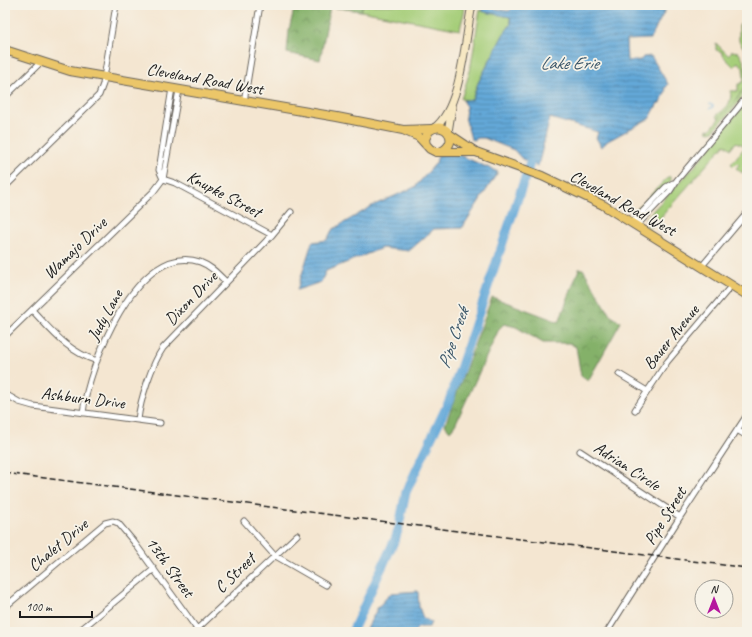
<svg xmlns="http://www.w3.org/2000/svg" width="752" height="637" viewBox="0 0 752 637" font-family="Caveat,sans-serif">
<defs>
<pattern id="forest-crowns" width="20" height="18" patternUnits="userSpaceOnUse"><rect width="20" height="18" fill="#84b169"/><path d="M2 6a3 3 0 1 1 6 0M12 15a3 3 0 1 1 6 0" fill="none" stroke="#6b8f56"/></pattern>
<pattern id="park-dots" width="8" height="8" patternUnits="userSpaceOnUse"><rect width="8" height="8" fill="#a6ce79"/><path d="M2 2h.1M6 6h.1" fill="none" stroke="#8eb068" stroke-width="1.8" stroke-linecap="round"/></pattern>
<pattern id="water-rules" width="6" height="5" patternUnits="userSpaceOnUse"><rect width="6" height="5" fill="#63a8d8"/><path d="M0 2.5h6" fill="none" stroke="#5188ae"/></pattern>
</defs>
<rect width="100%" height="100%" fill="#f7f3e8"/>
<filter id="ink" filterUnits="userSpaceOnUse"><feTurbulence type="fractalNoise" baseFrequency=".025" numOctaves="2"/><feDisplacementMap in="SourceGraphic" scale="8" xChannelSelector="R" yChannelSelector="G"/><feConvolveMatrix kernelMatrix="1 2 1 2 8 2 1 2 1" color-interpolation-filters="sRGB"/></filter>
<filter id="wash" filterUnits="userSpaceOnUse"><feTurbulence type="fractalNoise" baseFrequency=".012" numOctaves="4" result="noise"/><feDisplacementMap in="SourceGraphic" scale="16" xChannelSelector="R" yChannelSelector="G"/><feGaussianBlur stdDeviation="0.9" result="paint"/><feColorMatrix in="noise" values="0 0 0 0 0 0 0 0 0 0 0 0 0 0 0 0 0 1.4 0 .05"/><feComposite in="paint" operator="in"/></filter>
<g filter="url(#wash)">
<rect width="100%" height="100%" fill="#f4e6d1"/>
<path fill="#a6ce79" stroke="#61754a" d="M363,5H446L465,8C464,16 461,22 460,30L361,11Z
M480,10L510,17L511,24L503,35L478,83L472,100L461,99L470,71Z
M741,23H744V26L743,28L747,32V51H746L739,41V26Z
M716,43L728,55L732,51L738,52C747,63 747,75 746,88L742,91L733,105L719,119L716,116C727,107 731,106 731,91H738V84H740L744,81L743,67L738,62L734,67L724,57L722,52L716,50Z
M747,102V167L742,173L736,168L739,165L737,163L734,166L731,164L745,147L740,143L739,145L736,142L731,149L725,144L660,218L650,228L647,226L646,221V218L696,165L722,131Z"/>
<path fill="url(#forest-crowns)" stroke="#506642" d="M295,5H363L361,11L330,7L320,60L287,53L289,30Z
M579,269H583L611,316L621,322L588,381L581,376L576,347L569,343H543L516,327L504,324L499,329L455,425L450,431L445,425L492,297L559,322Z"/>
<path fill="url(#park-dots)" stroke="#61754a" d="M744,88H746C740,106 725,117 713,131L710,132L707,131V129L710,130L721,116L733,105Z
M669,176L671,179L670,182L637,214L632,217L634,211H635Z"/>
<path fill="url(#water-rules)" stroke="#40627a" d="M512,5H668L650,39L626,40L627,61L641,60L643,57L651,56L668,84L665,89L666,91L660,103H658L650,118L606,142V143L601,147L597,139H596L598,132L550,118L538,166L522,159L514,150L484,138H478L474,140L471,139L465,117L466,106L464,104L463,100H472L478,83L503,35L511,24L510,17L485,12L482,11L484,7L509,11L512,8Z
M455,153L498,172L462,228L434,229L409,251L382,248L326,271L321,282L297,290L312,242L327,240L332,230L372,206L415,187L436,163L438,155Z
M418,591L419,607L423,618L431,622L429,627H419L414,632H365L378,607L391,593Z"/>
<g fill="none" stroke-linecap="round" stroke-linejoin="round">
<path stroke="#63a8d8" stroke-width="1.5" d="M459,5L466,6
M710,104L713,106L712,108H710"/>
<path stroke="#63a8d8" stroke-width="9" d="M400,521L406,492L449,401L530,163
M352,632L396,537L399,527"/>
</g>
</g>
<g filter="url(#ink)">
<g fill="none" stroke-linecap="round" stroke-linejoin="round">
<g stroke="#68635b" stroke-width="7">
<path id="minor" d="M5,97L41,62
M244,102L260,5
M163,179L175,183L272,235
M163,179L159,170L172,88
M5,187L99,95L103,84L116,5
M632,223L666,187L673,183
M637,225L670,191L677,180L737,109L747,96
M702,266L747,213
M32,310C53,332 67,351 97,361
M5,336L154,191L163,179L179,90
M619,374L647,391
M5,394L19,402L33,406L160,423
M635,410L667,362L732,285
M83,413C88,367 137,240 200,262C211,266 218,274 226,282
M138,420C140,400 152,364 163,348L272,235L291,212
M737,430L747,436
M580,451L680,517
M244,521L274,555L326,585
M5,607L105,523L113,521L118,523L134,542L197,629L205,632
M78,632L154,569
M194,632L297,535
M607,632L680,517L747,415"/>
</g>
<g stroke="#68635b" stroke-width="9">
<path id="secondary" d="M434,128C462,108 465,37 472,5
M448,132L452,107"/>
</g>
<g stroke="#68635b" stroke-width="10">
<path id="primary" d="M5,50L70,71L337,117L403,130L419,137L430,149L436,152H476
M403,130L431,129
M449,134L476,152L542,176L603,205L747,295
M426,145L425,139L429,131C446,119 460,142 442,151"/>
</g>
<use href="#minor" stroke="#fff" stroke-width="5"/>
<use href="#secondary" stroke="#f7e8c3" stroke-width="7"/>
<use href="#primary" stroke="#ebc669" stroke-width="8"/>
<path stroke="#1c1c1c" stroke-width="1.5" stroke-dasharray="6 3" stroke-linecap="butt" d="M5,473L747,568"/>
</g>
</g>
<g text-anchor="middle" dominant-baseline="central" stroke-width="3.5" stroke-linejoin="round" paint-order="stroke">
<g font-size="17" fill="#1c1c1c" stroke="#f7f3e8">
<text transform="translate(205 79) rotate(10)">Cleveland Road West</text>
<text transform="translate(224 194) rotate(28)">Knupke Street</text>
<text transform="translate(623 203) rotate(29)">Cleveland Road West</text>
<text transform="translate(75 248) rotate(-44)">Wamajo Drive</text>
<text transform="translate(191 298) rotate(-46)">Dixon Drive</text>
<text transform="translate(105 315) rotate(-61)">Judy Lane</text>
<text transform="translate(671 337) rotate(-51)">Bauer Avenue</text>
<text transform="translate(83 398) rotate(7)">Ashburn Drive</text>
<text transform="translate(627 466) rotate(33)">Adrian Circle</text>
<text transform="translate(665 516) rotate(-58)">Pipe Street</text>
<text transform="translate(58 545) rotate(-40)">Chalet Drive</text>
<text transform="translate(170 567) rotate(54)">13th Street</text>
<text transform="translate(235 573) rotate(-44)">C Street</text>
</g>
<g font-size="18" font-style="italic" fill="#385467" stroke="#f7f3e8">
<text x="569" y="63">Lake Erie</text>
<text transform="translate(453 338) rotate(-71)">Pipe Creek</text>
</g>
</g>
<rect width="752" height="637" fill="none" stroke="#f7f3e8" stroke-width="20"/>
<g transform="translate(714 599)"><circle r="19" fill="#f7f3e8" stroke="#9f9d96"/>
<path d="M0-3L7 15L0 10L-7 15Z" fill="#b5179e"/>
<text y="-6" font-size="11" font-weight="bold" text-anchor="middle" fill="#1c1c1c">N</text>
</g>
<path d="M20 611v6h72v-6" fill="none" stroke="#1c1c1c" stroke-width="2"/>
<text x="26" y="611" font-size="12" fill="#1c1c1c" stroke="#f7f3e8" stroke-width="3" paint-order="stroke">100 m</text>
</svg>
